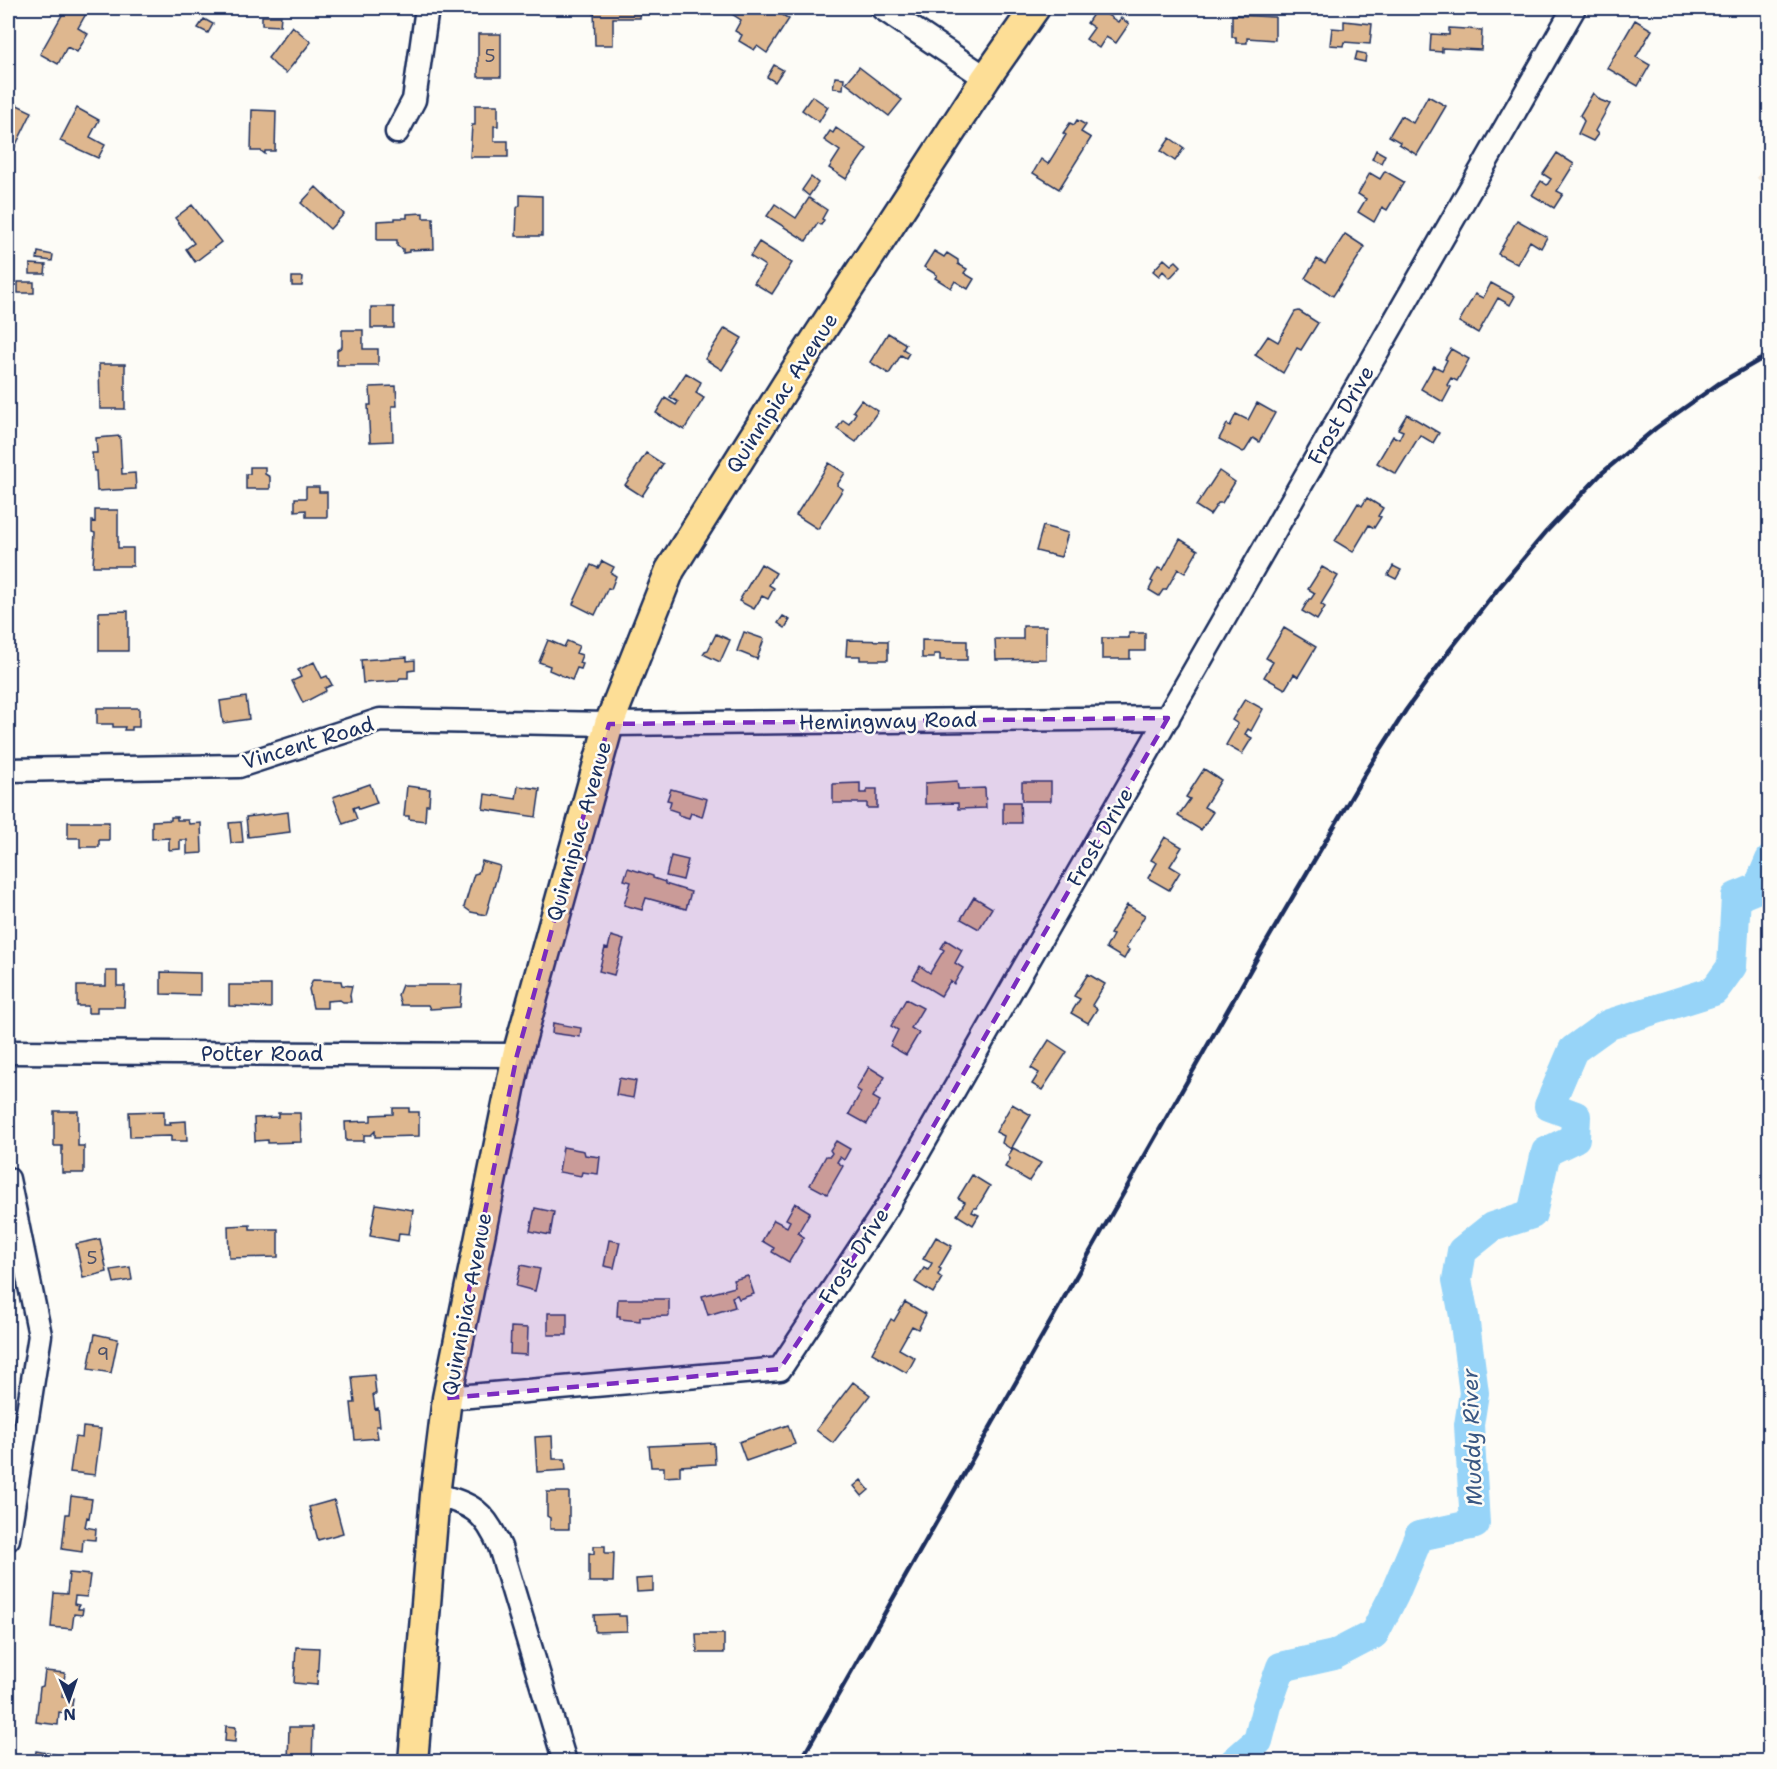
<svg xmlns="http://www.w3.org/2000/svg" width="1777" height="1769" viewBox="0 0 1777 1769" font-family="'Shantell Sans',sans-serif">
<rect width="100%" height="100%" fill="#fdfcf7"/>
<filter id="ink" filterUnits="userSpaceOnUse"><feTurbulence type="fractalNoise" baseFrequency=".0167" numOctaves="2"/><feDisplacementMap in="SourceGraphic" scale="12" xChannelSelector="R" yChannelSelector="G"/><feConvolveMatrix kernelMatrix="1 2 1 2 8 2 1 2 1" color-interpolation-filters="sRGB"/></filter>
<g filter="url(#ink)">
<path fill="#f4e7d8" d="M1769,153V190L1757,178Z"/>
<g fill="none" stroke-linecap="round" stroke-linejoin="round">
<path stroke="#97d4f8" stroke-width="30" d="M1234,1762L1258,1741L1267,1706L1281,1667L1334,1655L1374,1634L1394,1595L1419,1536L1475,1524L1469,1425L1474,1393L1464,1316L1457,1280L1462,1251L1492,1227L1532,1214L1546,1152L1575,1138L1576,1116L1549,1106L1573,1050L1609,1024L1714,991L1732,966L1736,897L1758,888L1770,860"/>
</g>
<path fill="#deb78f" stroke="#1b2f5e" stroke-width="1.5" d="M66,8H78L87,12L78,28L88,34L77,52L67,47L58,64L40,54Z
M594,8H640V18H613V45H595Z
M737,8H772L789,19L767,53L757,46L754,50L739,41L742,35L735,31L741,20L732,14Z
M1097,8L1118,22L1121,18L1129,24L1116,43L1106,37L1099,48L1086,39L1094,28L1087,23Z
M1232,15L1275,17V40L1247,38V43H1236V37H1232Z
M262,16H281L280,26L262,25Z
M204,19L213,24L208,33L198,28Z
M1635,20L1652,30L1636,57L1650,65L1638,86L1607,68Z
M1344,21L1372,24L1370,44L1344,42L1343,46L1330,45L1332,28L1344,29Z
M292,26L311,42L286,73L276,66L268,58Z
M1449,28L1482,30L1481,50L1442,48V52L1430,51L1431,34L1449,35Z
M478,34H501V77H478Z
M1357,52L1366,54L1365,62L1355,60Z
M774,65L783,70L775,82L767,77Z
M859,67L902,100L889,116L846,83Z
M835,77L844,78L843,89L833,88Z
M1593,93L1600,100L1610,104L1595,131L1598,134L1593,141L1578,134L1584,121L1580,115Z
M812,96L828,107L819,122L802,110Z
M1428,96L1446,106L1417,155L1399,144L1400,142L1389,136L1401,116L1413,123Z
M11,102L32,112L9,159H8V109Z
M475,105H498V126H494V141H508V157H470L472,125H475Z
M77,108L99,120L90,137L105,145L98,158L60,141Z
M252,110L276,111L275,151H265V154L261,151H251Z
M1077,120L1086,125L1081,132L1091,138L1059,189L1033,173L1041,159L1048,164L1066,135L1063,133L1070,123L1074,125Z
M836,128L867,149L846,179L829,168L840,151L824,140L830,131L833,133Z
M1170,138L1184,148L1175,161L1161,151Z
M1376,150L1385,155L1381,163L1372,159Z
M1557,153L1574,164L1557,191L1563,194L1554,208L1532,195L1541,181L1547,185L1551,179L1543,174Z
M1385,171L1404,182L1387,210L1382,207L1374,222L1358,212L1366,199L1358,194L1370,173L1380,179Z
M811,177L818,183L809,196L802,190Z
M316,187L344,214L330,229L301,203Z
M520,195L542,196V236H516L517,208L520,205Z
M809,198L827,210L822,219L824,220L821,225L818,223L806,241L767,216L775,204L796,218Z
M192,205L221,242L195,262L186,249L194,243L175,218Z
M423,213V218H433L434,249L409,250V252L403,253V249L397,246V240H377V221L395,220V218H407V214Z
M1517,220L1547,237L1541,248L1530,241L1517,264L1498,254Z
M1345,234L1365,247L1333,296L1305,278L1317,259L1325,264Z
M759,242L792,263L772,294L754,283L765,266L750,256Z
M934,251L944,257L947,253L958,260V264L967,269L964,273L974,279L968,289L955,281L951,288L935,278L937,275L924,267Z
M38,252L53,255L52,261L37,259Z
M1164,259L1171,265L1176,261L1181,266L1170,278L1163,271L1159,276L1153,271Z
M30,264L46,265L45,274H30Z
M292,277H303L302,286H292Z
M18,282H34V293H18Z
M1491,283L1515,296L1510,305L1498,298L1478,333L1459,322L1475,294L1483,298Z
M371,307H394V328H371Z
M1299,311L1318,323L1301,350L1297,348L1283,373L1255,355L1268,336L1278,342L1295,312Z
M725,328L742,338L722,370L705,359Z
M342,330H363V349H378V365H337V350L342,347Z
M888,333L906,344L903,349L909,353L906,358L901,355L889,374L870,362Z
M1451,349L1469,359L1457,381L1451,378L1447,385L1451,387L1443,402L1421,389L1434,366L1442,370L1447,360L1445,359Z
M99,364H125V409H100Z
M686,373L701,382L696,393L704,398L684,430L656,413L665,398L676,405L678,402L670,397Z
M396,386L397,406H392L393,441L370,442L368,405H371L370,387Z
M861,400L878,411L856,442L837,429L843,420L849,424L856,413L853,411Z
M1257,403L1275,413L1259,442L1253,438L1245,451L1243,452L1219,439L1227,424L1230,426L1236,414L1248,420Z
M1407,414L1439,433L1433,443L1420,435L1396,474L1377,463L1393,436L1399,439L1403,431L1398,429Z
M120,436L122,474L135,473L136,489L97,491L96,471H94L92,453H97L96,438Z
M646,453L663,464L642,496L625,485Z
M829,463L845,473L837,485L843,489L818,529L796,515Z
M250,467H265V474L270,477V489H246V474H250Z
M1219,471L1235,482L1222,503H1218L1210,515L1196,506Z
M306,487H319V492H327V517H306V510L295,511V498H306Z
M1367,498L1383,508L1378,516L1381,517L1374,528L1369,525L1353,552L1335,541L1358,503L1362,506Z
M95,510H118V548H133V566H93L95,533L92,532V521L95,522Z
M1043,526L1068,533L1061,557L1036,551Z
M1180,539L1198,550L1185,573L1178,569L1166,590H1163L1159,596L1149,590L1153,582L1151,581L1158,568L1163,570Z
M602,561L614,567L611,573L616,576L611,589L608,588L595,615L573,604L591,565L598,568Z
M761,564L776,573L769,585L774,588L768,599L762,596L754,609L739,601Z
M1393,566L1401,570L1396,579L1388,575Z
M1322,567L1338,576L1321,604L1325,607L1317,620L1302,611L1309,599H1311L1315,593L1308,589Z
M128,611V651H99V612Z
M783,616L790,620L785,628L778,623Z
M1023,626H1046V659L996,660L995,639H1023Z
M1284,628L1316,647L1298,677L1294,674L1285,689L1264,677L1273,662L1266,658Z
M744,632L764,639L757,659L737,651Z
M1129,633H1145V651H1130V659H1102V638H1129Z
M716,634L730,640L720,662L703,654L705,651L708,650Z
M548,640L564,647L567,641L579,646L576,653L582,655L579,663L583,664L581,669L577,668L572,680L549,670L550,666L539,662Z
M847,640L888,641V660H860V656H846Z
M922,640L967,641V660H940V654H934V658H922Z
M407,657V661L415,660V670L408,671V678H400L398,681L363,683L361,660Z
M314,662L322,678L327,676L332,685L325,688L326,691L303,703L292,681L301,677L298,670Z
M246,697L249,719L223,723L220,701Z
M1245,699L1263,709L1251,731L1248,729L1245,734L1252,738L1242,754L1226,745L1238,724L1232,720Z
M97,708H139V727H132V730H124L125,727H113V724H97Z
M1204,769L1221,780L1204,807L1213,812L1201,830L1178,816L1190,799L1186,797Z
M957,781L958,789L985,788L986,808L958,809V803L925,804V783Z
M1022,782H1051V801H1022Z
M860,783V793H867V789H877V808H867V803H833V784Z
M370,784L377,803L359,809L358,806L353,808L357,819L343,824L333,797Z
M407,786L430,789L429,805H426L425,821L409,819V816H404Z
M518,786L540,789L536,817L483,809L485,794L516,799Z
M671,789L707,799L702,817L691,813L689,818L678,815V812L669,809L671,801L667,800Z
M1003,802H1020L1021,823H1003Z
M288,812L290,832L248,837L246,817Z
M171,817H177V820H188L189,824L201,823L202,853L187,854V840H180V849L169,850V838L152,839V821L171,820Z
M68,822H109V840H99V847H80V838H68Z
M241,822L243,842L231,843L229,823Z
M1165,837L1182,847L1170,866L1180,872L1169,890L1148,878L1157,863L1151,860Z
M671,856L688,860L683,880L666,876Z
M8,859H12V872H8Z
M482,861L500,866L486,915L471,912L464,907L474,874L478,873Z
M628,868L653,876V878L665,882V884L691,892L686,909L646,898L642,910L624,905L631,882L624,880Z
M974,897L992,908L979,929L961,919Z
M1127,905L1145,915L1126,948L1129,950L1124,959L1106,948L1113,935L1110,934Z
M611,936L624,940L614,975L599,971L605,948L608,949Z
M946,940L962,950L955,963L963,968L954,984L950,981L941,996L913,979L920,966L930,973L944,950L941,948Z
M106,971H117V986H125L124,1007H97V1013H88V1006H77V986H106Z
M161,972L200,973V995L161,994Z
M1088,974L1105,984L1092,1005L1097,1009L1088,1023L1071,1013L1080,999L1074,996Z
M313,980L341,981L342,985L352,986L350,995L351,1002H343L340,1000L327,1001V1008H313L309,989Z
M229,985H271V1008L229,1006Z
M402,985H462L460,1007L430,1009L428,1005H401L398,995Z
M906,999L923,1008L911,1028L919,1033L906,1055L890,1046L898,1030L891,1026Z
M553,1023L581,1028L580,1037L552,1033Z
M1049,1040L1067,1052L1042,1090L1032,1084L1039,1073L1031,1068Z
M869,1067L885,1077L873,1097L880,1101L867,1124L849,1114L861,1092L856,1089Z
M619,1078L636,1081L633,1098L616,1095Z
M1012,1104L1031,1115L1011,1149L1002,1143L1004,1136L996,1132Z
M393,1108H409V1112H419V1136L375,1137V1131L371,1135H364V1141H346L345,1122L371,1121V1115L393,1114Z
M54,1111H78V1146H84V1173H62V1146H54Z
M164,1111V1125H171L170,1122L186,1121L187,1141H171V1136L130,1137L129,1112Z
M278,1113H300L301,1142L268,1143V1140L255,1141L254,1118L278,1117Z
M836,1141L850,1149L844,1160L840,1157L837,1162L843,1166L827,1194L810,1185L826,1156H830L832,1153L830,1150Z
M563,1147L584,1151L585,1155L600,1157L598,1174L582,1172L581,1176L559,1172Z
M1013,1148L1041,1163L1029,1181L1005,1167L1010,1159L1008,1156Z
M972,1175L990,1186L977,1208H974L972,1212L979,1215L973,1225L957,1215L965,1202L958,1198Z
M795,1203L810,1212L798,1233L804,1237L789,1262L772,1252L774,1248L762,1241L774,1220L787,1227L790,1221L786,1219Z
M376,1204L413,1210L409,1234L399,1233L398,1241L370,1236Z
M535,1208L554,1212L550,1235L530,1231Z
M250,1225V1229H278V1257L229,1258L228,1226Z
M936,1237L952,1246L939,1268L941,1269L938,1275L942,1278L933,1293L915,1282L924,1268L928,1270L932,1263L923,1259Z
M100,1239L107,1272L83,1278L76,1244Z
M609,1240L620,1242L614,1268L604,1266Z
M521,1265L540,1269L535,1291L516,1286Z
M130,1267L132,1280L114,1283L111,1270Z
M748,1276L754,1294L739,1299L737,1295L732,1297L735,1307L708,1315L702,1296L735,1287L733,1280Z
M618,1299H669V1316L640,1317V1321L620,1319V1316H617Z
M905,1302L926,1314L918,1329L912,1326L899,1349L915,1358L907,1373L872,1353L891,1319L894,1321Z
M548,1313H567V1335H548Z
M511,1327L528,1328L527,1355L510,1354Z
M95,1334L118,1339L111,1373L88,1369Z
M374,1375L376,1394H373L375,1409L378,1408L380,1426H376L378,1438L355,1440L351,1403H355L352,1377Z
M853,1382L870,1395L833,1443L816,1430Z
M788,1425L795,1444L746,1461L739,1442Z
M83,1427L101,1429L95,1475L70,1472L75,1437L82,1438Z
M552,1436L553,1459H565L566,1470L537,1472L535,1437Z
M714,1443L715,1464L680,1466V1476L664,1477V1467H651L649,1446Z
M861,1480L869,1490L862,1496L854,1486Z
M547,1492H569V1529H550V1518L547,1516Z
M71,1496L92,1499L89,1518L87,1517L85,1527L96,1529L95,1540L83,1539L82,1552L62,1549L66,1514H69Z
M334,1500L343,1533L318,1540L309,1507Z
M594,1546H605V1553H614L613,1582H589V1553L594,1554Z
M69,1573L90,1575L87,1597L75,1596L74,1604L79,1605L78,1609H83L82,1615L74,1614L72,1629L51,1627L54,1593L67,1594Z
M653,1578V1591L637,1592L636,1579Z
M618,1614V1616H626L627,1631L595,1632L594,1615Z
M696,1634H724V1653H697Z
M296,1647L319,1648L317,1685L294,1683Z
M45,1671L65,1673L62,1697L73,1698L71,1714L59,1712L58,1725L36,1722L40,1687L43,1686Z
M226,1726L236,1727L235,1742L225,1741Z
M289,1727H313L312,1762H288Z
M36,1751L59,1755L58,1762H34Z"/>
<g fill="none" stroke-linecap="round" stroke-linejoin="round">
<g stroke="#1b2f5e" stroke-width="27">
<path id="minor" d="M882,8L986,78
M397,132L414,100L427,8
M8,770L239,766L380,720L609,724L1168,718
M8,1052L517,1055
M8,1179L40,1335L8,1539
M447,1398L780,1369L887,1207L1574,8
M435,1495C472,1503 485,1512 500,1547L565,1762"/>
</g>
<g stroke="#1b2f5e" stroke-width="33">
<path id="major" d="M413,1762L435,1495L447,1398L517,1055L609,724L670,570L788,382L986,78L1035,8"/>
</g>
<use href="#minor" stroke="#fdfcf7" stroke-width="22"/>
<use href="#major" stroke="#fdde96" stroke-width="28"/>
<path stroke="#1b2f5e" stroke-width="4.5" d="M800,1762L1264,946L1366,772L1406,710L1449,651L1497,590L1546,532L1602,473L1656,428L1718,384L1770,354"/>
</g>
</g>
<path fill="#7b2cbf" fill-opacity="0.2" stroke="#7b2cbf" stroke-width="4.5" stroke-dasharray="12 8" stroke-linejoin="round" d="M1168,718L887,1207L780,1369L447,1398L517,1055L609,724Z"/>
<g text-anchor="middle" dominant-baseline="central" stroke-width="5" stroke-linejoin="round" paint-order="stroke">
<g font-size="18" fill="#4c516a">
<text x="490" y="56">5</text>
<text x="92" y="1258">5</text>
<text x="103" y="1354">9</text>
</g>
<g font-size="21" fill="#1b2f5e" stroke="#fdfcf7">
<text transform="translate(782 393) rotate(-57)">Quinnipiac Avenue</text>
<text transform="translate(1341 415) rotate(-60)">Frost Drive</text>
<text transform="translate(888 721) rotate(-1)">Hemingway Road</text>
<text transform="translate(308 743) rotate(-17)">Vincent Road</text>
<text transform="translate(579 831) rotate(-74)">Quinnipiac Avenue</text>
<text transform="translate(1100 837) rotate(-60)">Frost Drive</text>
<text x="262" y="1054">Potter Road</text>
<text transform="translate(854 1256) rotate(-57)">Frost Drive</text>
<text transform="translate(467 1304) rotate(-79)">Quinnipiac Avenue</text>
</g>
<g font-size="22" font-style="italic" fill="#3a5884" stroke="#fdfcf7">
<text transform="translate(1472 1437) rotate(-92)">Muddy River</text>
</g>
</g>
<rect width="1777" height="1769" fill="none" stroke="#fdfcf7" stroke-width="30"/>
<rect x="15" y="15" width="1747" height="1739" fill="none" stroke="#1b2f5e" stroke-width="2" filter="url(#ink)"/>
<g transform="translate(69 1700) rotate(178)" stroke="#fdfcf7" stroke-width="4.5" paint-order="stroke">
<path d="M0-4.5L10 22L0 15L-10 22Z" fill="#1b2f5e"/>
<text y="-9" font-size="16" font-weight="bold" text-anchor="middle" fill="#1b2f5e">N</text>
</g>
</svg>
